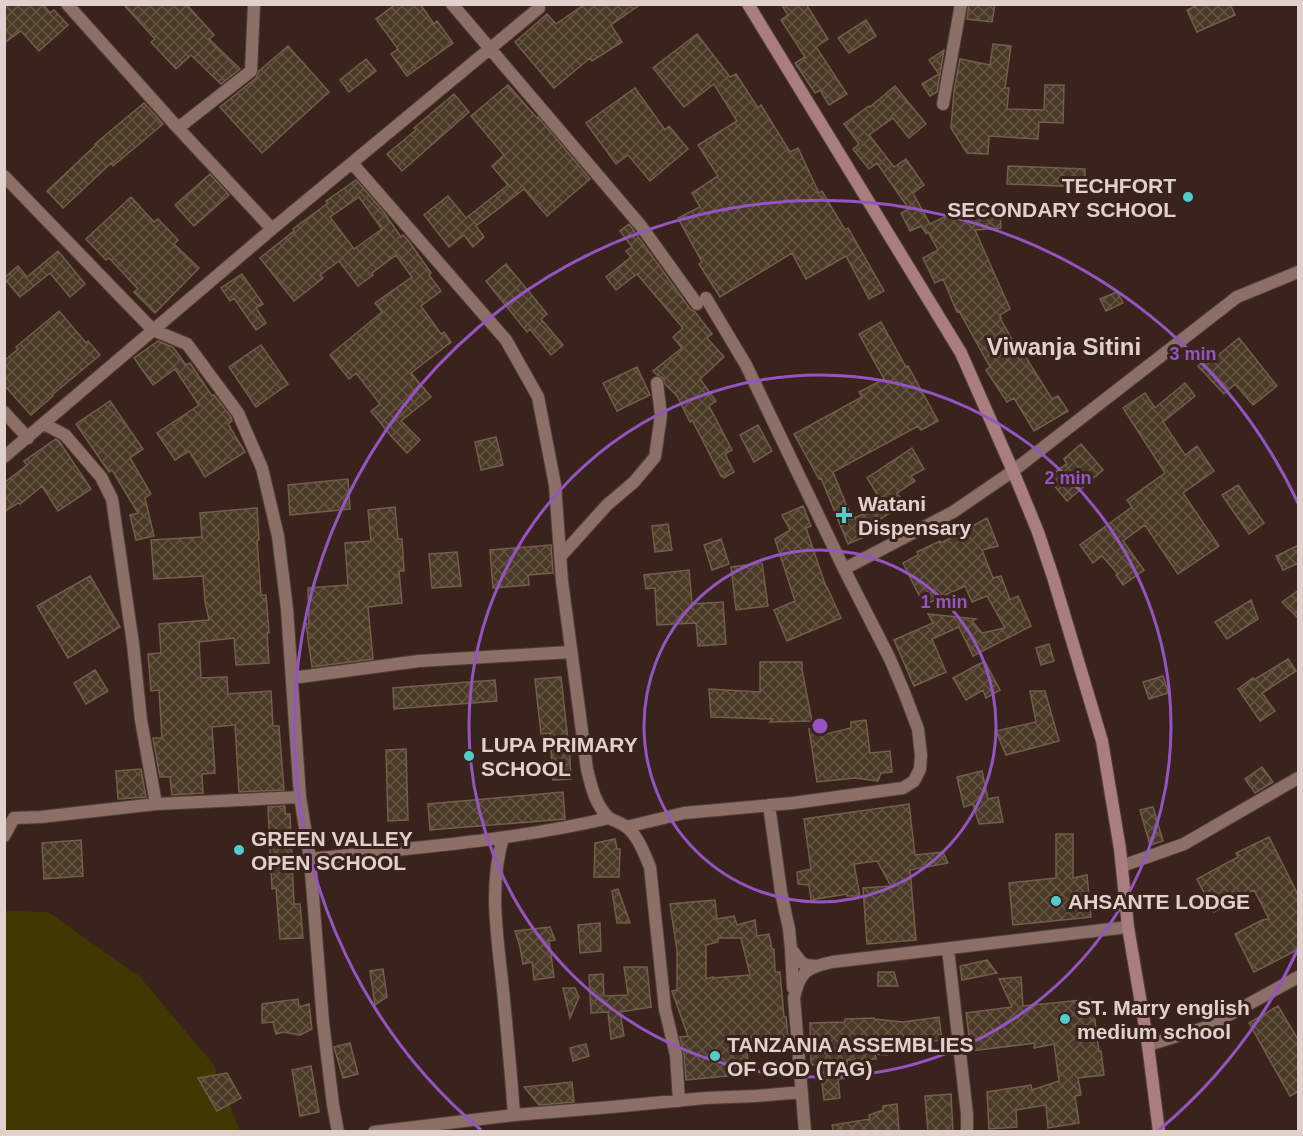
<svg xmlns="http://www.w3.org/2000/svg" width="1303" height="1136" viewBox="0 0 1303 1136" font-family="Helvetica,sans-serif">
<defs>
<pattern id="building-cross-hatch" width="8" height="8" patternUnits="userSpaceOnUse" patternTransform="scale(1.5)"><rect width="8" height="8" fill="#4a3926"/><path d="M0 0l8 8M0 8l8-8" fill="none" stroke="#645544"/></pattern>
</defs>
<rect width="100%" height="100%" fill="#3b231d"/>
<path fill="#403802" d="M5,911L48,912L140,977L213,1064L240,1131L5,1132Z"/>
<path fill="url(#building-cross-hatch)" stroke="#725f4b" stroke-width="1.5" fill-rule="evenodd" d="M4,4H43L50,13L54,10L68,25L39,51L21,31L4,43Z
M123,4H186L214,35L209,39L240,69L221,84L191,55L176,69L151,42L155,39Z
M396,4H420L434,24L437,21L453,43L407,76L391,54L398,49L376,19Z
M585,4H641L611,25L622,42L592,61L590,58L554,88L515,42L547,14L556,24Z
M781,4H806L828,39L816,47L847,94L829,105L820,90L815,93L795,63L805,57L781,20L788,15Z
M969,4H995L992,22L967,19Z
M1200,4H1230L1235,15L1197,32L1187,10Z
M866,20L876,36L849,53L838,38Z
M697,34L730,77L736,74L758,108L761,105L790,152L798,148L819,193L822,191L845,230L848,228L884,291L869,299L846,256L806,279L792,253L720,297L699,264L702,262L678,218L700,207L692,193L718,176L698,145L737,121L714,84L684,107L653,68Z
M993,44L1011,46L1005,88H1009L1007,109L1044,110L1045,85H1064L1063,123L1039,122L1038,139L989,136L988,154L967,153L951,128L954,91L960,59L990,65Z
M288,46L329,92L262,153L220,107L256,78L259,71Z
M944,50L937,92L930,96L922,84L939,74L929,60Z
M366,59L376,71L349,92L340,80Z
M508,85L537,118L538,117L590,179L547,216L524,189L476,226L484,237L473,247L464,235L449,247L424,215L448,196L466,218L508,185L492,166L504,155L471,116Z
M895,86L926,124L909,138L893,118L869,135L894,167L906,159L924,185L913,193L930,224L969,205L972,211L1000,209L1001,228L975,230L1010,309L1000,315L1001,318H1000L1018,350L1020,348L1052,399L1058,396L1068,411L1034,431L1014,398L1007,402L986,370L990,367L959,311L957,312L943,279L935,283L923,258L938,250L928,232L926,233L921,226L910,231L901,213L909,209L877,163L869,169L853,149L859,144L844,124L869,106L870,107Z
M635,88L665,130L669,126L688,149L650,181L628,155L616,164L586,123Z
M454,94L469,112L402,171L387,154L416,130L414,128Z
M144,103L163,124L113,166L111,163L63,208L47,191L96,145L95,144Z
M1008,166L1085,169V187L1007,184Z
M210,174L229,195L194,226L175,205Z
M356,180L383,211L401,237L403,235L408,240L431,273L429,275L441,291L421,306L441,334L444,332L451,342L411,373L431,397L401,421L420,440L407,453L392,437L371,411L380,404L356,373L349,379L330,355L382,312L375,303L412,277L396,255L372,273L373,275L358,286L339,261L320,275L323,278L294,301L260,258L294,231L293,229L328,203L326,201ZM359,197L382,229L354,249L330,217Z
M131,197L154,222L158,219L178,240L174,244L199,268L155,313L134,292L138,289L109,258L106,260L86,239Z
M629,224L690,309L695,312L712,334L707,338L724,357L700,379L716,401L709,406L732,450L725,454L734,472L724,478L722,475L721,476L692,420L690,422L677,396L665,384L663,378L657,375L653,371L682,348L673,337L683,328L637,274L616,290L606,277L631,257L626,251L632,247L620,231Z
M58,251L85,284L70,297L50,273L20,297L4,278L18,266L27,277Z
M506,264L547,314L541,319L563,345L551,355L530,329L527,332L486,281Z
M242,274L263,304L256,308L266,323L256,330L234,298L230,301L221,288Z
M1117,292L1123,303L1106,311L1100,299Z
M59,311L86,343L88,341L100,355L52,395L53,396L31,415L4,385V361L18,349L16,347Z
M881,322L906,367L908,366L938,421L921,430L918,426L833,472L852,519L884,505L867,478L912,448L924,469L911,476L915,481L897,493L904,503L875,523L878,531L848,544L821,478L819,479L794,434L862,397L859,392L884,379L859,334Z
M1239,338L1277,386L1253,405L1235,384L1224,394L1198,366L1208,357L1211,361Z
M158,341L173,347L186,365L190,363L212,396L214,395L231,417L232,421L228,424L245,452L205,477L189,451L175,460L157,433L199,405L175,369L153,385L134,358Z
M261,345L288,384L256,407L229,367Z
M637,367L650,395L617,411L603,383Z
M1185,383L1195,396L1163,422L1185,455L1197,446L1214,471L1183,493L1219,546L1178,574L1145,525L1123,541L1144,570L1123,585L1116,575L1118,574L1102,556L1093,563L1080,545L1132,507L1127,500L1165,473L1123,408L1145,393L1155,408Z
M110,401L143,449L130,458L151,494L145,498L154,536L136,540L130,515L138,513L112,470L109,472L76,424Z
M758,425L772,451L754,462L740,435Z
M496,437L503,465L481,470L475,442Z
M56,439L59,441L91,489L58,511L42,486L20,504L18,503L4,512V483L27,465L24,461Z
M1081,444L1103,470L1067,501L1047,477L1067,464L1064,459Z
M348,479L350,509L290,515L288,485Z
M1238,485L1264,523L1249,534L1222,495Z
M803,506L811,526L806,528L826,587H827L841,618L787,641L774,610L795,601L775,539L790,530L782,515Z
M395,507L398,539H402L404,571H399L402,603L368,607L373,659L312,667L306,624H309L308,588L348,585L345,543L371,541L368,510Z
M257,508L259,540H257L261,595H266L269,633H267L269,663L236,665L234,638L199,642L201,678L227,677L228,694L271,691L273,726H279L284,790L239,792L235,725L212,727L215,773L202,774L203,793L172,795L170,777H160L153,738H162L159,690L151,691L148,654L161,653L159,624L209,620L205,602L203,576L154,579L151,540L202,537L200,513Z
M987,518L998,546L982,550L993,578L1001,576L1010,600L1018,596L1031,626L973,656L959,627L932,639L946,672L914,686L894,640L933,623L928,614L976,619L972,621L982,633L1005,628L987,596L972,602L965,586L924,605L903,563L918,555L917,552L940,541L941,543Z
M668,524L672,550L655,552L652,526Z
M721,539L729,564L712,570L704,545Z
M551,545L553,573L528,575L529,585L493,588L490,550Z
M1299,545V563L1283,570L1276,556Z
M457,552L461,586L432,588L429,554Z
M762,563L768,606L736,610L731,567Z
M689,570L692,604L723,602L726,644L698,646L696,623L657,625L655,588L646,589L644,575Z
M90,576L120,627L68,658L37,606Z
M1299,590V619L1282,602Z
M1251,600L1258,619L1227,639L1215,622Z
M1049,644L1054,661L1041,665L1036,648Z
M1288,659L1296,671L1262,693L1275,711L1260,721L1238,689L1253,678L1254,680Z
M760,662H802V670L812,721L770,722L773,719L711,717L709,689L760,692Z
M985,662L1000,690L986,698L983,690L966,700L953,678L979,664Z
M95,670L108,691L86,704L74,683Z
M1163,676L1168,693L1149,699L1143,682Z
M561,677L568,741H569L571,779L553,780L550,733L541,734L535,679Z
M495,680L497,701L394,709L393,688Z
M1030,691H1045L1059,741L1006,755L996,731L1036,722Z
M866,720L870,753L890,751L892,772L881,773L878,781L855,778L817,782L809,729H825L826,734L851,728V722Z
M406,749L408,820L388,821L386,750Z
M1262,767L1273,782L1255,793L1245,779Z
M141,769L146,797L118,799L116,771Z
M982,771L988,799L998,797L1003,822L979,824L973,804L964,807L957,777Z
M563,792L565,819L430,830L428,804Z
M909,804L915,855L943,852L948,863L910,870L916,940L867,944L863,888L891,886L877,861L854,864L860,896H847V894L811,900L809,885L798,884L797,872L811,869L804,819Z
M285,806V814H290L294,904H300L303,938L280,939L276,888L272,889L268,807Z
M1153,807L1163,841L1150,845L1140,810Z
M1056,834H1073V878L1087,875L1091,917L1013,925L1009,883L1056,878Z
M1269,837L1299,897V949L1254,972L1235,934L1262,920L1269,919L1254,890L1214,912L1197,879L1238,857L1236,853Z
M615,839L617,849H620L619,877H594L595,843Z
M81,840L83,876L44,879L42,843Z
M618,889L630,923H617L612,891Z
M715,900L717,919L734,916L737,925L755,920L757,936L769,934L772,949H774L775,972H780L784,1017H786L788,1038L746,1041L749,1074L686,1080L684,1054L680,1037L688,1036L672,991L677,990V950L670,904ZM718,938H741L750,975L713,978V977L706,979V945L718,942Z
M600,923L601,951L580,953L578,925Z
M550,927L555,940L549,941L554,977L534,980L532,962L523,964L520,947L515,931Z
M987,960L997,973L962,980L960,966Z
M624,967H647L651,1007L620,1012L624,1036L611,1039L608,1012L591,1013L589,975L603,974L604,996L628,995Z
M383,969L387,997L375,1005L370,971Z
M878,972H894L898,986H878Z
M1021,977L1023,1006L1092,999L1099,1051H1101L1104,1075L1078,1078L1081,1095L1075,1096L1079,1123L1048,1128L1046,1105L1016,1110L1017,1127L989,1129L987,1092L1031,1085L1032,1090L1059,1081L1054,1044L1034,1048L1035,1043L971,1051L966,1013L1012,1007L999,979Z
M563,988H575L579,997L570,1018Z
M298,999L299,1007L309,1004L312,1029L300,1035L283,1032L276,1034L273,1022L262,1023V1004Z
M1278,1006L1299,1041V1091L1290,1096L1249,1023Z
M939,1017L942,1040L917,1043L918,1048L887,1052V1055L875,1054L876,1059L847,1060L849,1078L838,1079L840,1098L824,1100L820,1067L811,1064L810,1023L845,1022V1019L874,1018V1019L903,1022Z
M350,1043L358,1074L343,1078L334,1047Z
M586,1044L589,1056L573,1061L570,1048Z
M311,1066L319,1112L300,1116L292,1070Z
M227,1073L241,1098L217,1111L198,1078Z
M572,1082L574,1102L539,1105L524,1087Z
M951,1094L953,1131H928L925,1096Z
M897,1104L899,1131H833L832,1125L870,1119L869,1115L883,1110V1106Z"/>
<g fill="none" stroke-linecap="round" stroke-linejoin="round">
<g stroke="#533f39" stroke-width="14">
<path id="street" d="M67,4L178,128L272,229
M452,4L641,226L697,304
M943,104L961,4
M178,128L251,71L254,4
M352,163L506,340L538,397L555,485L562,581L587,769C591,786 595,804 608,817C613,821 620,822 625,826C638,835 644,853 650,867L665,1009L676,1055L679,1101
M4,176L153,330L187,344L238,413L262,468L278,536L287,609L300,797L310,859L323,1022L333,1105L338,1132
M4,412L28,438
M44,424L65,435L101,477L112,499L133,644L141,720L156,804
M4,457L272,229L539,8
M560,557L607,505L634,482L655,457L661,415L657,383
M844,569L953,512L1013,471L1237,297L1298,272
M292,678L419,661L571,652
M769,805L781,892L789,929L791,949L801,962L806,965L815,966
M626,827L684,813L793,803L903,788L914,781L920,769L921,755L918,729L904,692L890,659L844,569L746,365L706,298
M4,836L14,818L41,817L156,804L300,797
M503,838C488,888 498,940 503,990C507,1031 511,1073 514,1115
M310,859C410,848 511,841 609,818
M1122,866L1184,844L1298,778
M791,949L793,988
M948,949L967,1114V1132
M1148,1045L1207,1027L1298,977
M374,1132L514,1115L612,1107L705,1098L756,1096L802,1092
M805,1132L794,998C800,971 806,968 832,962L1128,927"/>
</g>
<g stroke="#533f39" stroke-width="14">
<path id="secondary" d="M748,4L961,353L1013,471L1038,532L1053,577L1102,741L1120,849L1128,927L1148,1045L1159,1132"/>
</g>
<use href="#street" stroke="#8c6f67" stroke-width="12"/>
<use href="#secondary" stroke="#aa7e7e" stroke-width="12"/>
</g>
<g fill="none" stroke="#9455c2" stroke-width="3">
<circle cx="820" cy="726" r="176"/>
<circle cx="820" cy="726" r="351"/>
<path d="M1298 949A527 527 0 0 1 1159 1130M481 1130A527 527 0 1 1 1298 503"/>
</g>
<g fill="#52cdcd" stroke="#3b231d" stroke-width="2">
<circle cx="1188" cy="197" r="6"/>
<path d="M841 506h6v6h6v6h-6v6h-6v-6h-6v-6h6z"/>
<circle cx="469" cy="756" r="6"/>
<circle cx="239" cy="850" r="6"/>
<circle cx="1056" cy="901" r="6"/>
<circle cx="1065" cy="1019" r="6"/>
<circle cx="715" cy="1056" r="6"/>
</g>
<g text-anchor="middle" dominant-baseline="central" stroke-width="6" stroke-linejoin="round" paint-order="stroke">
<g font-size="21" font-weight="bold" fill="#e1d1cc" stroke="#3b231d" text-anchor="start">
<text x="1176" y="185" text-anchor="end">TECHFORT<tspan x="1176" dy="24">SECONDARY SCHOOL</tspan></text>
<text x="858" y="503">Watani<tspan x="858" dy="24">Dispensary</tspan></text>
<text x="481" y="744">LUPA PRIMARY<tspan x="481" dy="24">SCHOOL</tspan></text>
<text x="251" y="838">GREEN VALLEY<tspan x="251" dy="24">OPEN SCHOOL</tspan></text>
<text x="1068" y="901">AHSANTE LODGE</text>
<text x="1077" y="1007">ST. Marry english<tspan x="1077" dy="24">medium school</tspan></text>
<text x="727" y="1044">TANZANIA ASSEMBLIES<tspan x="727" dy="24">OF GOD (TAG)</tspan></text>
</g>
<g font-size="24" font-weight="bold" fill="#e1d1cc" stroke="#3b231d">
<text x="1064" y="346">Viwanja Sitini</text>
</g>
</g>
<circle cx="820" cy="726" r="9" fill="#9455c2" stroke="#3b231d" stroke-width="3"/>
<g font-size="18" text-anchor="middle" font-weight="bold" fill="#9455c2" stroke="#3b231d" stroke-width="6" stroke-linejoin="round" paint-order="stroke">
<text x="1193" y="360">3 min</text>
<text x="1068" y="484">2 min</text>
<text x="944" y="608">1 min</text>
</g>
<rect width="1303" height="1136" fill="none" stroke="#e1d1cc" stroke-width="12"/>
</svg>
